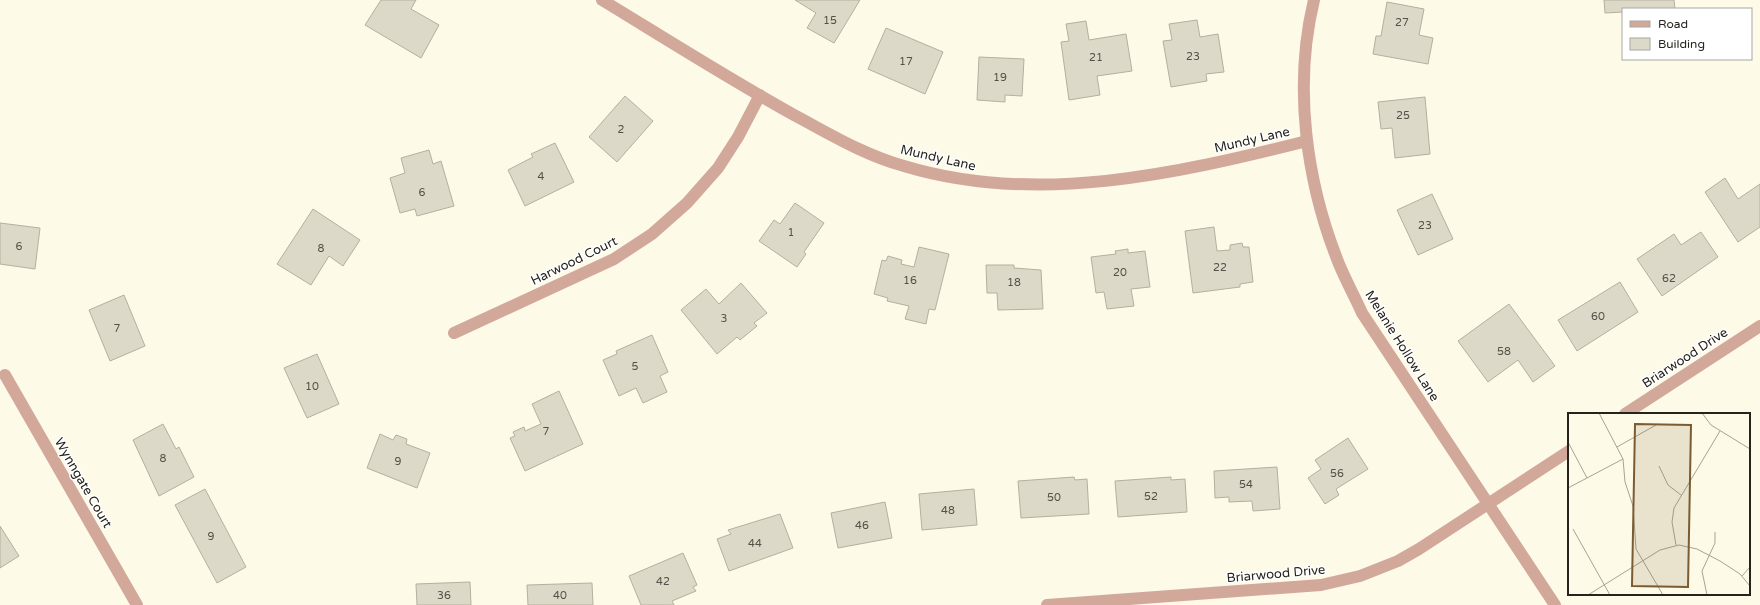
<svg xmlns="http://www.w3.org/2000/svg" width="1760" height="605" viewBox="0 0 1760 605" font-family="'Varela Round',sans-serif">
<rect width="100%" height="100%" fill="#fdfae8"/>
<path fill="#ddd9c8" stroke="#b3b09f" d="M381,0H416L411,9L439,25L421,58L365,25Z
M795,0H860L834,43L807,28L816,13Z
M1604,0H1674L1675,9H1623V12L1605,13Z
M1387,2L1424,9L1419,35L1433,38L1428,64L1373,54L1376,36H1381Z
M1197,20L1200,37L1218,34L1224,72L1206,74L1207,81L1171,87L1163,41L1172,40L1169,24Z
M1086,21L1089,40L1126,34L1132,71L1097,76L1100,95L1069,100L1061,42L1069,41L1066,24Z
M886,28L943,52L925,94L868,69Z
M979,57L1024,59L1022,96L1005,95V102L977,100Z
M625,96L653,121L617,162L589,137Z
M1425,97L1430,154L1395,158L1392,128L1381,129L1378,102Z
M555,143L574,182L525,206L508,170L533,157L531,154Z
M429,150L433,164L441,161L454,206L417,216L415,209L400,213L390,178L405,173L401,158Z
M1725,178L1738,199L1760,184V227L1738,242L1705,192Z
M1432,194L1453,239L1418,255L1397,210Z
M795,203L824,223L804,252L806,254L797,267L759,241L774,220L780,224Z
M313,209L360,240L343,266L329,256L311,285L277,264Z
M0,223L40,228L35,269L0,264Z
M1214,227L1217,251L1230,250V245L1242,243L1243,247H1249L1253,282L1240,284V287L1193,293L1185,231Z
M1701,232L1718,257L1662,296L1637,259L1674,234L1681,245Z
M919,247L949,254L935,310L929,309L926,324L905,319L909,306L887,301L888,298L874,294L882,260L886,261L888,256L902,260L901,264L914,267Z
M1128,249V253L1145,251L1150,287L1131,289L1134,306L1107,309L1104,292L1096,293L1091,257L1116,254L1115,251Z
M986,265H1014V268L1041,270L1043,309L998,310L997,293H987Z
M1620,282L1638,312L1577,351L1558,320Z
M741,283L767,313L754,323L757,326L740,340L737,337L717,354L681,310L706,289L719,304Z
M124,295L145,346L110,361L89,310Z
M1509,304L1555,366L1533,382L1518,360L1488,382L1458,341Z
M652,335L668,372L660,376L667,392L643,403L636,388L619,396L603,360L617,354L616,351Z
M317,354L339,404L307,418L284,368Z
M559,391L583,444L525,471L510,438L515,436L513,432L524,427L525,431L541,424L532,404Z
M163,424L176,449L179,447L194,477L159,496L133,440Z
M380,434L393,440L396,435L407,439L406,444L430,453L417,488L367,468Z
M1348,438L1368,469L1336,489L1339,495L1325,504L1308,478L1321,469L1315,460Z
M1277,467L1280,509L1253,511L1252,501L1229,502V497L1215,498L1214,471Z
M1074,477L1075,480L1087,479L1089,514L1021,518L1018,481Z
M1171,477V480L1185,479L1187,512L1118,517L1115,481Z
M205,489L246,567L217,583L175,505Z
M974,489L977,525L922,530L919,494Z
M885,502L892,538L838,548L831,513Z
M780,514L793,548L729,571L717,539L731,534L728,530Z
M0,526L19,556L0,568Z
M683,553L697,585L693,587L696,591L672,601L674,605H641L629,576Z
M470,582L471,605H417L416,584Z
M592,583L593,605H528L527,585Z"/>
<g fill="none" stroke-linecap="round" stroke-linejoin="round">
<path stroke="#d2a89a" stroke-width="12" d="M602,0C666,39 729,79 794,115C830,134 864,155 904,166C1036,206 1176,174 1307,141
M1314,0C1293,86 1306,182 1339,264C1346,281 1355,297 1362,313L1555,605
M454,333L614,259L652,234L687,203L718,168L738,137L760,95
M5,375L137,605
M1625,414L1760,326
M1047,605L1321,585L1360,576L1398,561L1419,549L1569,451"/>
</g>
<g text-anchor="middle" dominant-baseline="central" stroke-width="3" stroke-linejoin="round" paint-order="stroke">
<g font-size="11" fill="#535048">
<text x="830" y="20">15</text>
<text x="1402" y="22">27</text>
<text x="1193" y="56">23</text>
<text x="1096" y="57">21</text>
<text x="906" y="61">17</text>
<text x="1000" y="77">19</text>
<text x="1403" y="115">25</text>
<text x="621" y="129">2</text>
<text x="541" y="176">4</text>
<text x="422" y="192">6</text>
<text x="1425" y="225">23</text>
<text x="791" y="232">1</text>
<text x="19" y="246">6</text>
<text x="321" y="248">8</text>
<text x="1220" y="267">22</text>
<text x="1120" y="272">20</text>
<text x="1669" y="278">62</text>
<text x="910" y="280">16</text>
<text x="1014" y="282">18</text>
<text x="1598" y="316">60</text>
<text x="724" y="318">3</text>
<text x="117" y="328">7</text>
<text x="1504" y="351">58</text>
<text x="635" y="366">5</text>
<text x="312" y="386">10</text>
<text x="546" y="431">7</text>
<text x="163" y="458">8</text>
<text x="398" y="461">9</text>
<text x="1337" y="473">56</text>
<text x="1246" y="484">54</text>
<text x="1151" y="496">52</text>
<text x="1054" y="497">50</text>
<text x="948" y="510">48</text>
<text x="862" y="525">46</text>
<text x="211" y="536">9</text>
<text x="755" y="543">44</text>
<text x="663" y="581">42</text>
<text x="444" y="595">36</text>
<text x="560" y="595">40</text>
</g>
<g font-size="13" fill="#25231d" stroke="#fff">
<text transform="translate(1252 140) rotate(-13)">Mundy Lane</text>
<text transform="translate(938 158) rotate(13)">Mundy Lane</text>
<text transform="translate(574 261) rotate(-26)">Harwood Court</text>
<text transform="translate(1402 346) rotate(58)">Melanie Hollow Lane</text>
<text transform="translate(1685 358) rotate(-33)">Briarwood Drive</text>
<text transform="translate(83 483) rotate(60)">Wynngate Court</text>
<text transform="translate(1276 574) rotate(-5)">Briarwood Drive</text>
</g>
</g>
<g transform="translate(1568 413)">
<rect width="182" height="182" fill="#fdfae8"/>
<path fill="none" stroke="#a7a497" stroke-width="1" d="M31,0L55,46L57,69L65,93L68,136L95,182M134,0L143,12L182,36M0,29L19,65M49,34L88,12M91,53L100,72L113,82M0,75L55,46M5,116L42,182M108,132L104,109L106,95L152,18M174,163L182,154M20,182L92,137L111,132L129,136L152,148L172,161L182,173M139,182L134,158L147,130V119"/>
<path fill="#7b5b31" fill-opacity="0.15" stroke="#7b5b31" stroke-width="2" d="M67,11L123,12L120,174L64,173Z"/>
<rect width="182" height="182" fill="none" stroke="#25231d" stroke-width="2"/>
</g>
<rect x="1622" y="8" width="130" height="52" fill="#ffffff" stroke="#a8a7a5"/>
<rect x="1630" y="21" width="20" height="6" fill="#d2a89a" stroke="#a8a7a5"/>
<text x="1658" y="28" font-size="12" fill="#25231d">Road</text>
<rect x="1630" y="38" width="20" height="12" fill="#ddd9c8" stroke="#a8a7a5"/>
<text x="1658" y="48" font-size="12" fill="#25231d">Building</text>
</svg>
